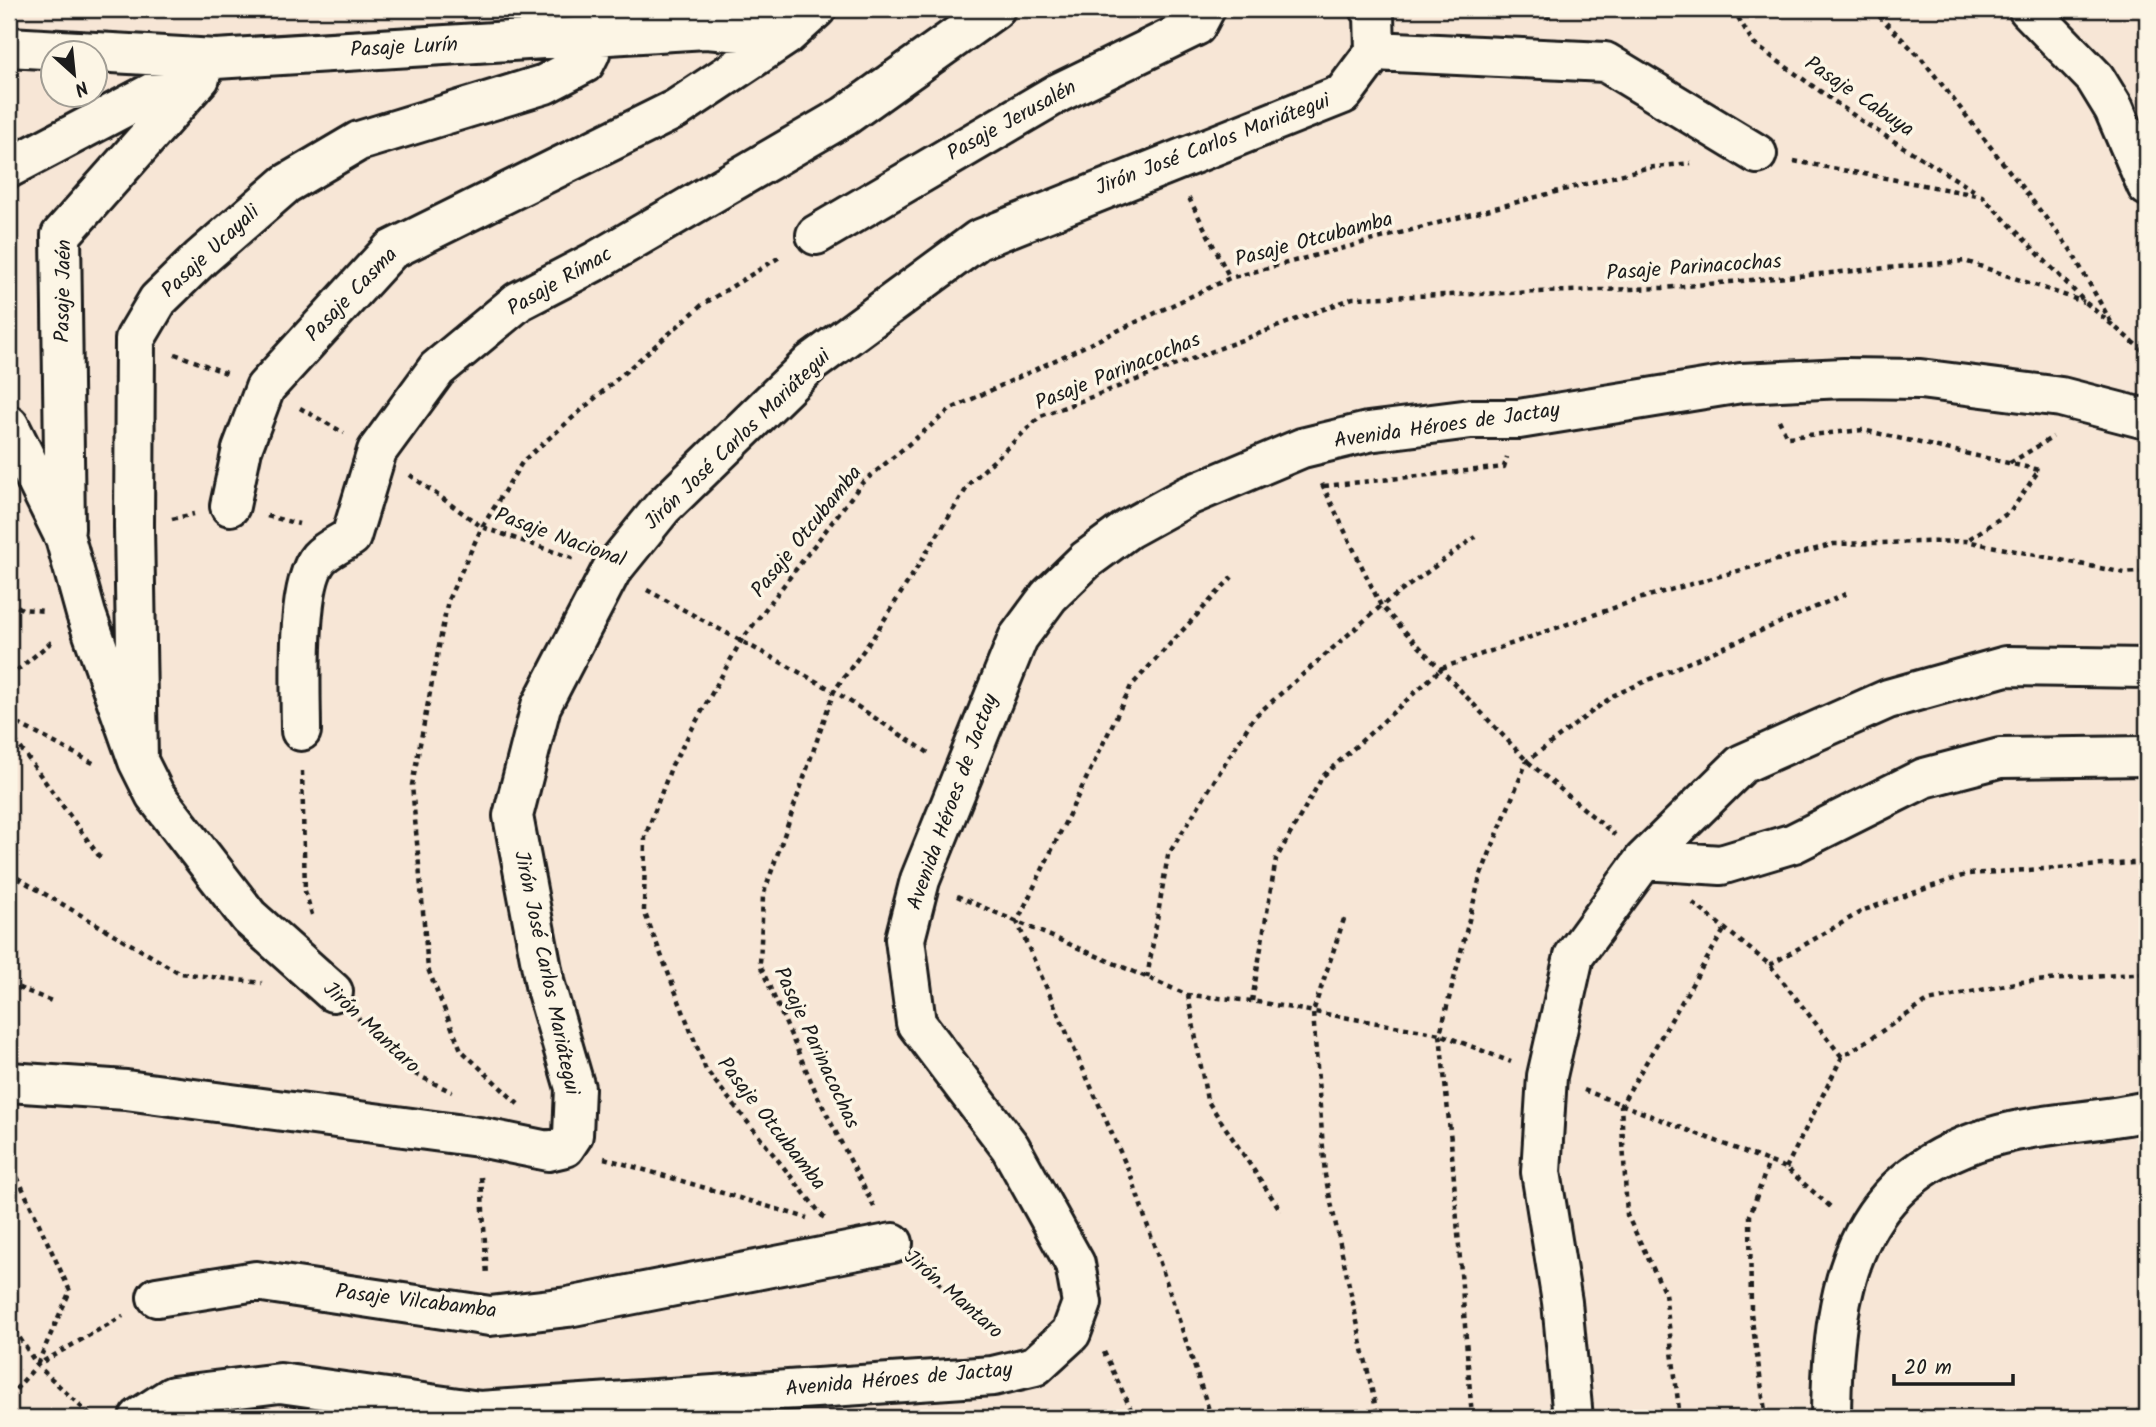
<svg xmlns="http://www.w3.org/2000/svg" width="2156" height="1427" viewBox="0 0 2156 1427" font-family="Kalam,sans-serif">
<rect width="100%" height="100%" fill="#f7e6d6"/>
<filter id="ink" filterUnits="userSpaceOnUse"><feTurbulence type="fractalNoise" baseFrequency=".0143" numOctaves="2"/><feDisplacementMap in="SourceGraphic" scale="14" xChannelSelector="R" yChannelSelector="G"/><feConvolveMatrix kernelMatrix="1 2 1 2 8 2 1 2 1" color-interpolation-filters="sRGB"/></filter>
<g filter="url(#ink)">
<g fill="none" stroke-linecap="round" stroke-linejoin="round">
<g stroke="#1c1c1c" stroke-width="44">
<path id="street" d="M9,47L216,59
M1375,51L1605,62L1757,154
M9,168L216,59L706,29L786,36L816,9
M816,235L1058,93L1196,26L1205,9
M9,425L65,538L86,614L138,761L155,795L249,917L333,992
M230,506L242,449L265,388L391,250L676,109L786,36
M65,529L61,235L200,78
M301,731C301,692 295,586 319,558C326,550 341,543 351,537L377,451L437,369L519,301L596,261L845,116L995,9
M138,761L134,527L135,339L158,300L201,258L286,184L359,141L545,84L585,63L590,53L581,38
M1644,860L1721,865L1794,843L1924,778L2000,758L2147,756
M9,1082L126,1090L479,1137L548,1151L565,1147L573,1135L575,1088L545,985L513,816L541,706L611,571L662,508L811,363L978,240L1343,94L1375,51L1374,14L1370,9
M157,1297L256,1281L490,1316L568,1307L893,1243
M1573,1418L1562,1302L1541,1172L1547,1076L1574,956L1644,860L1742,764L1888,699L2006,666L2147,668
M1831,1418C1832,1276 1857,1165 2015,1131C2059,1122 2104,1121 2147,1111"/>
</g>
<g stroke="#1c1c1c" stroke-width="44">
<path id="secondary" d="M2028,9L2095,78L2114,109L2147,186
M139,1418L173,1396L280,1383L480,1411L993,1376L1035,1366L1071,1333L1082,1303L1075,1264L1010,1147L916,1023L905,939L920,880L1018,638L1049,596L1086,560L1128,529L1188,496L1302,448L1368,432L1471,419H1519L1741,383L1844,378L1920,379L2061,397L2142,418L2147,416"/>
</g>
<path stroke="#1c1c1c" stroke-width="4.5" stroke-dasharray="5 5" stroke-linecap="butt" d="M1538,9L1551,19
M1733,9L1754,44L1866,124L1978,193
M1872,9L1922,59L2070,249L2111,322
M1794,161L1982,196L2085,302L2147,354
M1189,198L1230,278
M175,354L229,374
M300,408L344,433
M1779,420L1787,437L1863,430L2039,470L2011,511L1966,541
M2010,463L2053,437
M410,475L482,527L575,559
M1322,484L1381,606L1527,761L1615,835
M1324,486L1504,467L1507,457
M267,516L299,524
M172,519L194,514
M647,590L834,691L930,754
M9,601L22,609L46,611
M9,677L55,639
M9,719L95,764
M9,732L102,860
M302,771L305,891L313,918
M9,873L180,973L262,983
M957,896L1188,995L1252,1001L1440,1034L1511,1062
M1693,903L1770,965L1842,1057
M1344,919L1313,1012L1325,1175L1378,1418
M1770,965L1864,910L1968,874L2147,862
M1147,978L1168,855L1254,717L1381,606L1475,537
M9,984L54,1002
M1188,995L1207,1100L1281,1211
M1252,1001L1276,859L1323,776L1442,668L1645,597L1834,544L1966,541L2125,573L2147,571
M358,1018L413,1073L452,1092
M1584,1090L1786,1168L1833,1209
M518,1104L461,1050L428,969L412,785L448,600L482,527L523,461L702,305L783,255
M604,1158L807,1218
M9,1159L70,1291L37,1365
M1786,1168L1842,1057L1928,1001L2020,982L2147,973
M481,1177L487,1276
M874,1207L818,1097L760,965L763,896L834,691L874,636L970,483L1041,416L1353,298L1663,288L1965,261L2084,302
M824,1218L706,1070L644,911L645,837L672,765L741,641L862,483L951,409L1230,278L1646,168L1691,163
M922,1268L997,1333
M9,1321L37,1365L93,1418
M1104,1352L1135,1418
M9,1397L37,1365L123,1316
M1207,1418L1209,1410L1131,1176L1017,922L1131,686L1232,577
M1472,1418L1451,1141L1440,1034L1480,877L1527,761L1614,695L1848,593
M1680,1418L1665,1293L1627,1215L1621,1105L1724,930
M1766,1418L1751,1313L1750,1215L1769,1162"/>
<use href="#street" stroke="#fcf5e5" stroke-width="38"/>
<use href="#secondary" stroke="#fcf5e5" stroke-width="38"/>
</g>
</g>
<g text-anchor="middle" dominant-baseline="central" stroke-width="7" stroke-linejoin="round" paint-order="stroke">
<g font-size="21" fill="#1c1c1c" stroke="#fcf5e5">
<text transform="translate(404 48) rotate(-3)">Pasaje Lurín</text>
<text transform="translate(1859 97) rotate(34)">Pasaje Cabuya</text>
<text transform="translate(1012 121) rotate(-29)">Pasaje Jerusalén</text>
<text transform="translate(1213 145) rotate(-21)">Jirón José Carlos Mariátegui</text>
<text transform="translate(1314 240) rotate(-15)">Pasaje Otcubamba</text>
<text transform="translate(211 252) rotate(-43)">Pasaje Ucayali</text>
<text transform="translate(1694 268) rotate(-4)">Pasaje Parinacochas</text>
<text transform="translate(560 282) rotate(-30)">Pasaje Rímac</text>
<text transform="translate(64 291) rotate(-89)">Pasaje Jaén</text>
<text transform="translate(352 295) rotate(-46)">Pasaje Casma</text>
<text transform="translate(1118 372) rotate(-22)">Pasaje Parinacochas</text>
<text transform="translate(1447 426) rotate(-8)">Avenida Héroes de Jactay</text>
<text transform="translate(738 440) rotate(-44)">Jirón José Carlos Mariátegui</text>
<text transform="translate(807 532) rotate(-51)">Pasaje Otcubamba</text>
<text transform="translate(560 538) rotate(20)">Pasaje Nacional</text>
<text transform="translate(953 802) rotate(-70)">Avenida Héroes de Jactay</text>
<text transform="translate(546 973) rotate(78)">Jirón José Carlos Mariátegui</text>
<text transform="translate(371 1028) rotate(43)">Jirón Mantaro</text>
<text transform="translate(816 1048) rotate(65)">Pasaje Parinacochas</text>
<text transform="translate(771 1124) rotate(52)">Pasaje Otcubamba</text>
<text transform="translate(953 1295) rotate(41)">Jirón Mantaro</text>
<text transform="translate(416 1302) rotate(7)">Pasaje Vilcabamba</text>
<text transform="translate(899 1380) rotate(-5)">Avenida Héroes de Jactay</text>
</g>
</g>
<rect width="2156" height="1427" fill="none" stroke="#fcf5e5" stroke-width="35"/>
<rect x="18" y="18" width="2121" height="1392" fill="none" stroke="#1c1c1c" stroke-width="2.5" filter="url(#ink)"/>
<g transform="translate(74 74) rotate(153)"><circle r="33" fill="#fcf5e5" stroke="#a29e95" stroke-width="2"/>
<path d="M0-5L12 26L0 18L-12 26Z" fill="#1c1c1c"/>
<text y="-10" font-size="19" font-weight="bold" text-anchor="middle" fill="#1c1c1c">N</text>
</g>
<path d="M1894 1374v10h119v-10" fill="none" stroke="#1c1c1c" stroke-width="3.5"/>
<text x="1904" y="1374" font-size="21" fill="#1c1c1c" stroke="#fcf5e5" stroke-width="5" paint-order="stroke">20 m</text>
</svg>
